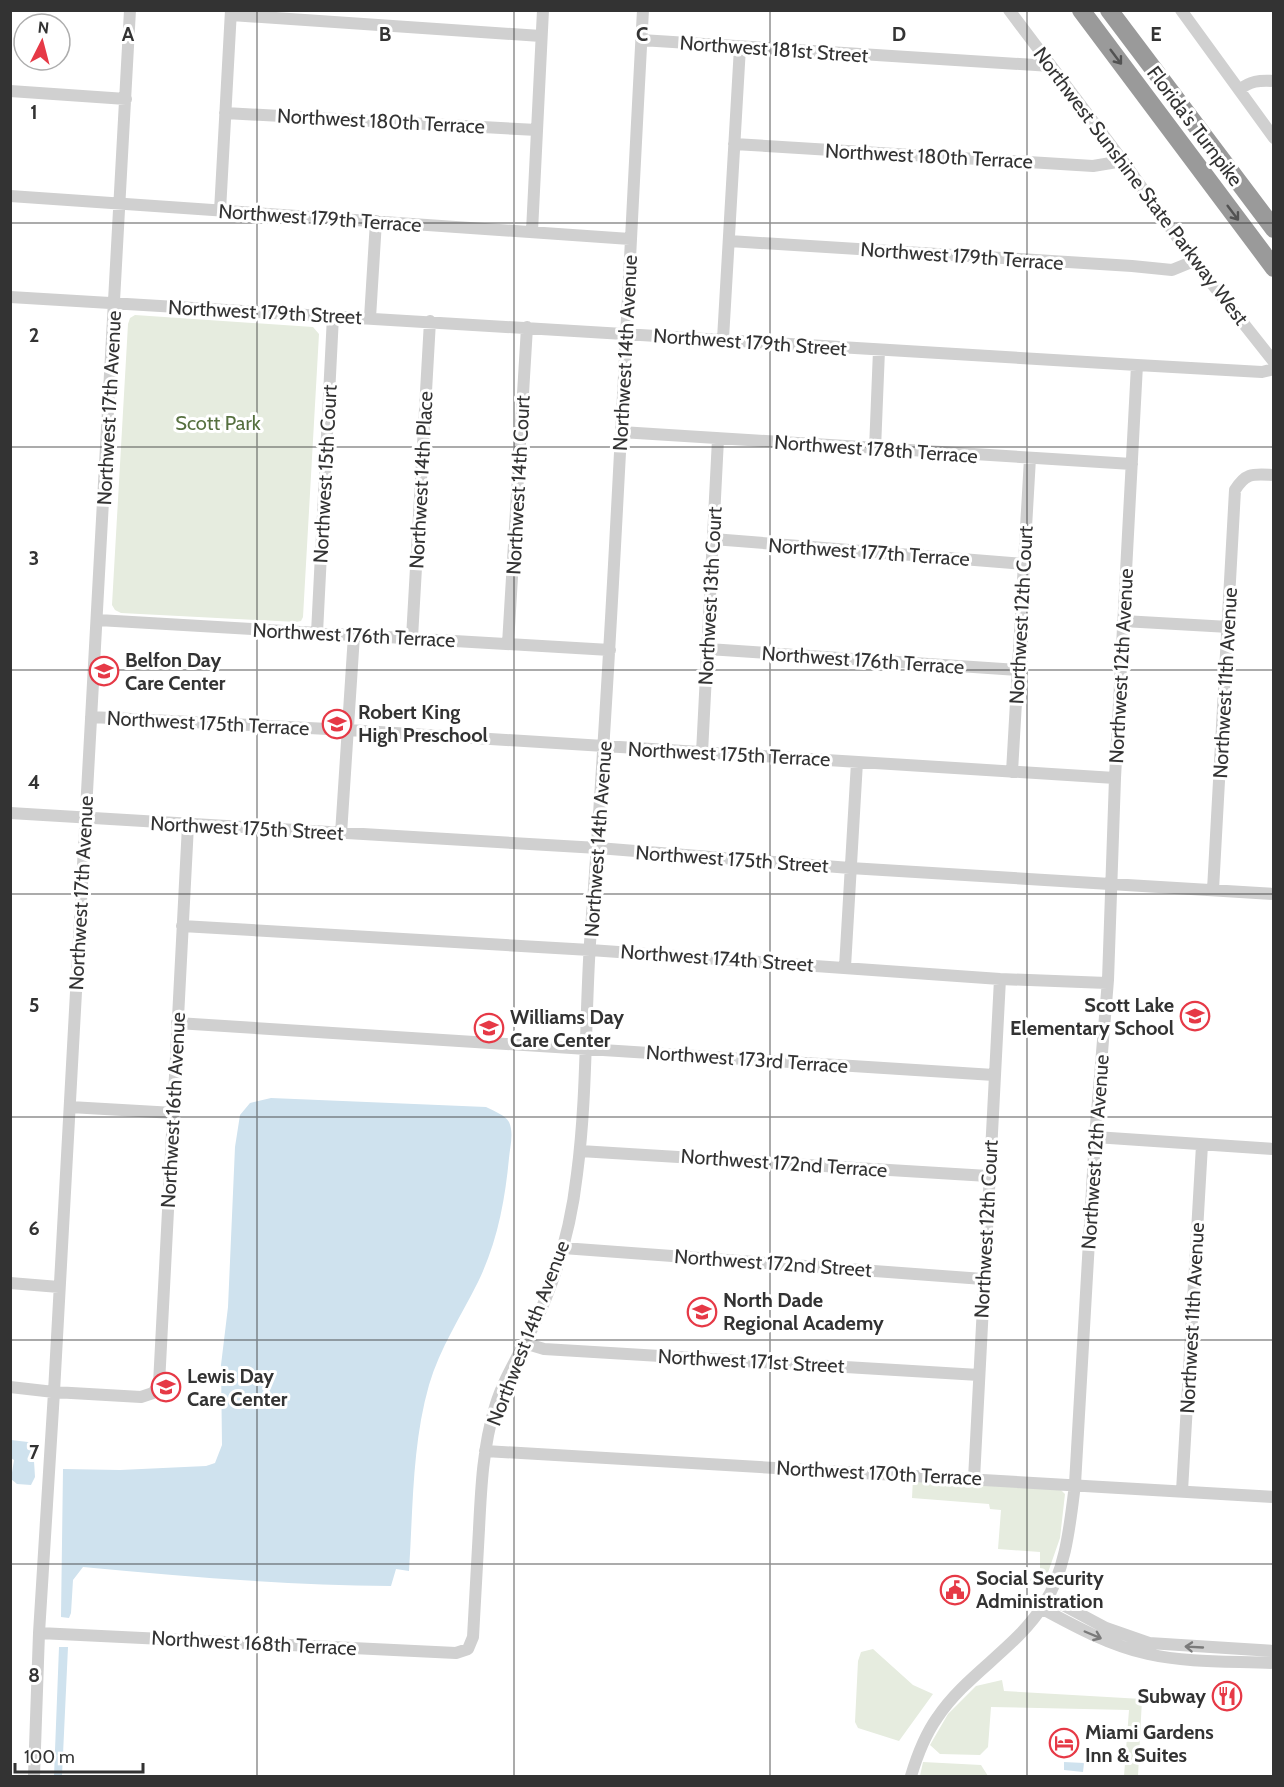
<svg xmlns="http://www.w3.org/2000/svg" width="1284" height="1787" viewBox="0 0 1284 1787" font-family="Cabin,sans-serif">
<rect width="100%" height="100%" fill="#fff"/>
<path fill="#e6ecdf" d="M135,315L313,327L319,334L303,617L301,621L296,622L121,613L115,610L112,605L128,324L130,318Z
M913,1478L1059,1488L1065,1494L1060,1538L1044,1584L1035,1585L1030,1580L1033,1573H1040V1552L998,1549L1001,1510L990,1509L989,1504L912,1498Z
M873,1649L913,1685L933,1694L899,1741L858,1728L855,1722L858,1661L861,1652Z
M1002,1680L1004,1691L1142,1699L1138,1776H1124L1129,1710L991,1707L988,1747L980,1755L940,1754L930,1745L948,1714L976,1686Z
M923,1762L981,1765L988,1776H920Z"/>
<path fill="#cfe2ee" d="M271,1098L486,1107C494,1111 505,1115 509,1122C514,1133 510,1147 509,1158C505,1201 497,1243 478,1282C461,1316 440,1348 429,1385C412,1444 413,1510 409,1571L396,1569L391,1586C288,1585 186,1577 83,1567L73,1580L71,1613L69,1618L61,1617L63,1469L120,1470L206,1466L215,1463L222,1445L221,1365L228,1307L235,1147L240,1115L250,1103Z
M11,1440L28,1442L33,1445L35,1477L31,1485L17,1484L11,1479L14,1460L11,1458Z
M59,1647H68L62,1776H54Z
M1064,1762L1084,1763L1083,1772L1064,1770Z"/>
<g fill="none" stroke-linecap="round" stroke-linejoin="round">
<path stroke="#d0d0d0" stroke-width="12" d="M1009,10L1123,161L1194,261L1274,362
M1181,10L1274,138
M231,15L541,36
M641,40L1051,66
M1239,90C1250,81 1259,80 1274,81
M10,91L126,99
M225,113L537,130
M734,144L1093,166L1123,161
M10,196L630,239
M220,211L231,10
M532,231L543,10
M729,241L1132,266L1172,270L1194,261
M10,297L1137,365L1262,372L1274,369
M370,318L376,221
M723,339L740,47
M621,432L1132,464
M875,449L879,350
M713,539L1024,564
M98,620L610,650
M1123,621L1229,627
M317,633L333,316
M412,638L430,321
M508,644L527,327
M708,649L1018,670
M91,717L348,730L1115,778
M702,753L718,439
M1012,772L1030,458
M10,813L598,848L850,868L1274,894
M341,834L354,635
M1213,890L1235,490C1246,472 1253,474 1274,475
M182,926L590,950L1000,979L1107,983
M845,967L857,762
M177,1023L994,1075
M70,1107L174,1113
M1095,1137L1274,1149
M580,1151L988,1176
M563,1248L983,1279
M10,1283L59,1287
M524,1343L544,1349L979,1375
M10,1387L54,1392L141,1397L153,1393L159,1384L188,825
M485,1451L1274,1497
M974,1479L1000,979
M1182,1491L1202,1145
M1048,1597L1106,1628L1149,1643L1274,1651
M1041,1608C1076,1627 1109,1645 1148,1654C1188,1663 1232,1661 1274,1663
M39,1633L456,1653L468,1649L473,1637C475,1601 477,1565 479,1529C481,1488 483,1446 495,1407C504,1377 521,1352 534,1325C557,1277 571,1227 577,1174C587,1098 585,1020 590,943C613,633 626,321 643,10
M34,1776L39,1633L54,1392L130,10
M911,1776C917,1756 925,1735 937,1718C966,1674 1016,1649 1044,1604C1066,1570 1070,1524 1075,1484L1095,1137L1108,980L1115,778L1137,365"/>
<path stroke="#9a9a9a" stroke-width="18" d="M1081,10L1274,268
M1109,10L1274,229"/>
</g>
<defs><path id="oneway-shaft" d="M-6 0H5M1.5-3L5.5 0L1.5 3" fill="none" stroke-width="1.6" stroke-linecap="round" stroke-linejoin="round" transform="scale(1.5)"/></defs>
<g stroke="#525252">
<use href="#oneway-shaft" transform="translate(1116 57) rotate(53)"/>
<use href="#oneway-shaft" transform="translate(1233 213) rotate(53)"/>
</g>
<g stroke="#7a7a7a">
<use href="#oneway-shaft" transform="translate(1093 1635) rotate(23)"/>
<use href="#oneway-shaft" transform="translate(1194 1647) rotate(-177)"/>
</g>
<path fill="none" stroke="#333" stroke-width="1.5" stroke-opacity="0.55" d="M257,10V1776M514,10V1776M770,10V1776M1027,10V1776M10,223H1274M10,447H1274M10,670H1274M10,894H1274M10,1117H1274M10,1340H1274M10,1564H1274"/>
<defs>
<g id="school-ring" transform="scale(1.5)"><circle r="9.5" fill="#fff" stroke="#e63946" stroke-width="1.5"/><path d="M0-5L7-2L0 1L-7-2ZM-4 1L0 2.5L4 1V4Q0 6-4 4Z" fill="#e63946"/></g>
<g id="civic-ring" transform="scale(1.5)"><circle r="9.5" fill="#fff" stroke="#e63946" stroke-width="1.5"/><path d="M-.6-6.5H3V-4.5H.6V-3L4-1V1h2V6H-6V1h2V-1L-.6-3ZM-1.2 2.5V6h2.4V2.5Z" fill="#e63946"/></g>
<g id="restaurant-ring" transform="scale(1.5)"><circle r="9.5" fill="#fff" stroke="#e63946" stroke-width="1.5"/><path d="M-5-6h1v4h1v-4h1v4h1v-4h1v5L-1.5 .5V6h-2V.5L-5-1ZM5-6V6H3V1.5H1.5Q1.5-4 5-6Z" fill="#e63946"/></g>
<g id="hotel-ring" transform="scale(1.5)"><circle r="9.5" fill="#fff" stroke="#e63946" stroke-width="1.5"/><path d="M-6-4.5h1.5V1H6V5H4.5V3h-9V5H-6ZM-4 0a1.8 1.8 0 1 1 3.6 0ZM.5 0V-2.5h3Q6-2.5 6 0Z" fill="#e63946"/></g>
</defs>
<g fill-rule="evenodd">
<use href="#school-ring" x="104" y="671"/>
<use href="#school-ring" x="337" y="724"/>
<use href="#school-ring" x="1195" y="1016"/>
<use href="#school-ring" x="489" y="1028"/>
<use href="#school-ring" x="702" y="1312"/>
<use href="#school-ring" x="166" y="1387"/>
<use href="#civic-ring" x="955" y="1590"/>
<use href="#restaurant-ring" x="1227" y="1696"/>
<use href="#hotel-ring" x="1064" y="1743"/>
</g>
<g text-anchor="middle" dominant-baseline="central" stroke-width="6" stroke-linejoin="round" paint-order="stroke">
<g font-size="20" fill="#333" stroke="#fff">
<text transform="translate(774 49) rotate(4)">Northwest 181st Street</text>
<text transform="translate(381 121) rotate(3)">Northwest 180th Terrace</text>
<text transform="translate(1195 126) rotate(53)">Florida's Turnpike</text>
<text transform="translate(929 156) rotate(3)">Northwest 180th Terrace</text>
<text transform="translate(1141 186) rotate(53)">Northwest Sunshine State Parkway West</text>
<text transform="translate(320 218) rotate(4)">Northwest 179th Terrace</text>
<text transform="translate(962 256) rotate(4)">Northwest 179th Terrace</text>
<text transform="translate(265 312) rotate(3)">Northwest 179th Street</text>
<text transform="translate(750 342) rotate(4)">Northwest 179th Street</text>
<text transform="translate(625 353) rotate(-87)">Northwest 14th Avenue</text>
<text transform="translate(109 408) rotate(-87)">Northwest 17th Avenue</text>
<text transform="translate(876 449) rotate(4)">Northwest 178th Terrace</text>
<text transform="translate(325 474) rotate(-87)">Northwest 15th Court</text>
<text transform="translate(421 480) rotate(-87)">Northwest 14th Place</text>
<text transform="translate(518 485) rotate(-87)">Northwest 14th Court</text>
<text transform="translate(869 552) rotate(4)">Northwest 177th Terrace</text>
<text transform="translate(710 596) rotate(-87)">Northwest 13th Court</text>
<text transform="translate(1021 615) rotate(-87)">Northwest 12th Court</text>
<text transform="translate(354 635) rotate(3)">Northwest 176th Terrace</text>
<text transform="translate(863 660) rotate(4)">Northwest 176th Terrace</text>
<text transform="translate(1121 666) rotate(-87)">Northwest 12th Avenue</text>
<text transform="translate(1225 683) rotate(-87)">Northwest 11th Avenue</text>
<text transform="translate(208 723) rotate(3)">Northwest 175th Terrace</text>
<text transform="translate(729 754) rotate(3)">Northwest 175th Terrace</text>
<text transform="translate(247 828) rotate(3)">Northwest 175th Street</text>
<text transform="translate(598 839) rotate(-86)">Northwest 14th Avenue</text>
<text transform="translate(732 859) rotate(4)">Northwest 175th Street</text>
<text transform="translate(81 893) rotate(-87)">Northwest 17th Avenue</text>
<text transform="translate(717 958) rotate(4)">Northwest 174th Street</text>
<text transform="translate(747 1059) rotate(4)">Northwest 173rd Terrace</text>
<text transform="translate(173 1110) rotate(-87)">Northwest 16th Avenue</text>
<text transform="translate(1095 1152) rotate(-86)">Northwest 12th Avenue</text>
<text transform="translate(784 1163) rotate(4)">Northwest 172nd Terrace</text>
<text transform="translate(986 1229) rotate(-87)">Northwest 12th Court</text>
<text transform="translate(773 1263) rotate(4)">Northwest 172nd Street</text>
<text transform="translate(1192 1318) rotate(-87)">Northwest 11th Avenue</text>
<text transform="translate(528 1333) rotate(-69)">Northwest 14th Avenue</text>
<text transform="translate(751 1361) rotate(3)">Northwest 171st Street</text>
<text transform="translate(879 1473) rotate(3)">Northwest 170th Terrace</text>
<text transform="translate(254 1643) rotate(3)">Northwest 168th Terrace</text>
</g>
<g font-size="20" fill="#56703f" stroke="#fff">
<text x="218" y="423">Scott Park</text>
</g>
<g font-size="20" font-weight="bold" fill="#333" stroke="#fff" text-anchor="start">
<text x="125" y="660">Belfon Day<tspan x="125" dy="23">Care Center</tspan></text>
<text x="358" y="712">Robert King<tspan x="358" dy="23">High Preschool</tspan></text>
<text x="1174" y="1005" text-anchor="end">Scott Lake<tspan x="1174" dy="23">Elementary School</tspan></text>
<text x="510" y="1017">Williams Day<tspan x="510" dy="23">Care Center</tspan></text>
<text x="723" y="1300">North Dade<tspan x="723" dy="23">Regional Academy</tspan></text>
<text x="187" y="1376">Lewis Day<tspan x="187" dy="23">Care Center</tspan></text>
<text x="976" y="1578">Social Security<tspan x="976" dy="23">Administration</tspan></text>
<text x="1206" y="1696" text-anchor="end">Subway</text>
<text x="1085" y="1732">Miami Gardens<tspan x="1085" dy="23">Inn &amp; Suites</tspan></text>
</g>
</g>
<g font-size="20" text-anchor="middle" font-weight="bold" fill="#333" stroke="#fff" stroke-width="6" stroke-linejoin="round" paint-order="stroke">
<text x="128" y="41">A</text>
<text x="385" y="41">B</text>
<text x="642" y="41">C</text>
<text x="899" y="41">D</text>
<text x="1156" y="41">E</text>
<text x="34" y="119">1</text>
<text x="34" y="342">2</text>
<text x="34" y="565">3</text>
<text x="34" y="789">4</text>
<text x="34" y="1012">5</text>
<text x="34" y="1235">6</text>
<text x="34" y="1459">7</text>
<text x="34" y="1682">8</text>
</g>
<rect width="1284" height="1787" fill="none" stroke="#333333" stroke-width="24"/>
<g transform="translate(42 42) rotate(6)"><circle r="28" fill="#ffffff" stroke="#adadad" stroke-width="1.5"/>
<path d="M0-4.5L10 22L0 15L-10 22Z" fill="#e63946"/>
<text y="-9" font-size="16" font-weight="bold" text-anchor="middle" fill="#333333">N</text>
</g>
<path d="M15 1763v9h128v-9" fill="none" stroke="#333333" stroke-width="3"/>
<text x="24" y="1763" font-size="18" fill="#333333" stroke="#ffffff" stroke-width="4.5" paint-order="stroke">100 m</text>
</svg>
